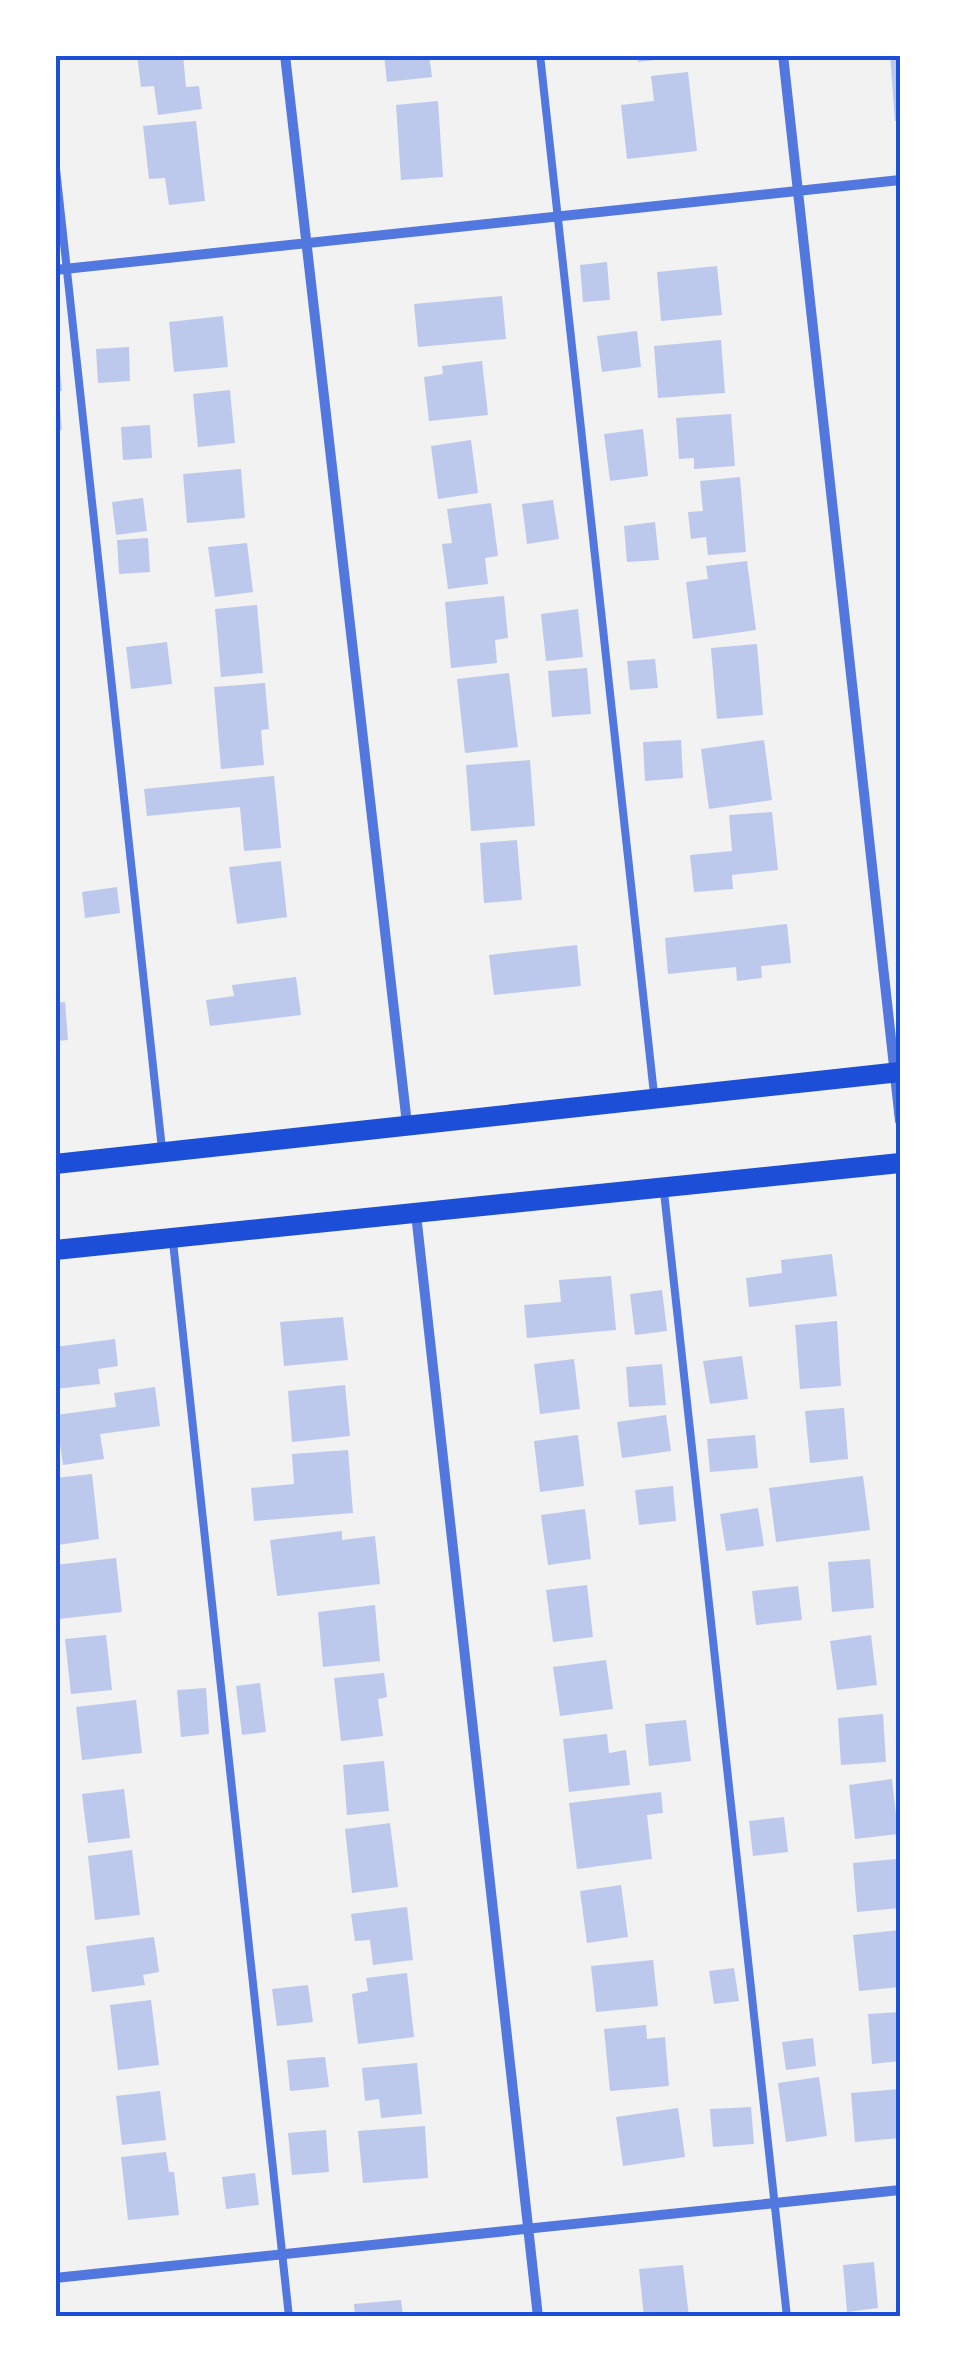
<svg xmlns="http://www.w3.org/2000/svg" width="955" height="2372" viewBox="0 0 955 2372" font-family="'IBM Plex Sans',sans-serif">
<rect width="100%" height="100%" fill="#f2f2f2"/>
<path fill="#bdc9ec" d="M137,55H183L186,87L199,86L202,109L158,115L154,86L141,87Z
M384,55H429L432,77L387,82Z
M637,55H679V57L638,62Z
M890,55H900V120L895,121Z
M688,72L697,151L627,159L621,105L654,101L651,76Z
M438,101L443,177L401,180L396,105Z
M196,121L205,201L169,205L165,178L149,179L143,126Z
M607,262L610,300L583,302L580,265Z
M717,266L722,315L661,321L657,272Z
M502,296L506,339L418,347L414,304Z
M223,316L228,367L174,372L169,322Z
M637,331L641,367L602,372L597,336Z
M721,340L725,393L658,398L654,346Z
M129,347L130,381L98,383L96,349Z
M55,352H58L62,391L55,392Z
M482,361L488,415L429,421L424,377L443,374L442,366Z
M230,390L235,443L198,447L193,394Z
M59,398L62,430L55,431V399Z
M731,414L735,466L694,469V458L679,459L676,418Z
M150,425L152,458L123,460L121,427Z
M643,429L648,476L610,481L604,434Z
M471,440L478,493L438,499L431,446Z
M241,469L245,518L187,523L183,474Z
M740,477L746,552L708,555L706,537L691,539L688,512L703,511L700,481Z
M143,498L147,531L116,535L112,502Z
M553,500L559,539L527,544L522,504Z
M491,503L498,556L485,558L488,584L448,589L442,544L452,543L447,509Z
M655,522L659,560L627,562L624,526Z
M148,538L150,572L119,574L117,540Z
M247,543L253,592L215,597L208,547Z
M747,561L756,630L693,639L686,582L708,579L706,566Z
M504,596L508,638L495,640L497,663L451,668L445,602Z
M257,605L263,673L221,677L215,609Z
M578,609L583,657L546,661L541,614Z
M167,642L172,684L131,689L126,647Z
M757,644L763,715L717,719L711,648Z
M655,659L658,688L630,690L627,661Z
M587,668L591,714L552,717L548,671Z
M509,673L518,747L465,753L457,679Z
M265,683L269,729L261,730L264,765L221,769L214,687Z
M681,740L683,778L645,781L643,742Z
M764,740L772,800L709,809L701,749Z
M530,760L535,826L471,831L466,765Z
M274,776L281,848L244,851L240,807L147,816L144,789Z
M772,812L778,870L732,875L733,889L694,892L690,855L732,851L729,815Z
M517,840L522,900L484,903L480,843Z
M281,861L287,917L237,924L229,867Z
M117,887L120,913L85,918L82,892Z
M787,924L791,963L761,966L762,978L737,981L736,967L668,974L665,938Z
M577,945L581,986L494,995L489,955Z
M296,977L301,1015L210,1026L206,1000L234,996L232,985Z
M65,1002L68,1040L55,1041V1003Z
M832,1254L837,1296L749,1307L746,1278L782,1273L781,1260Z
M611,1276L616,1330L527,1338L524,1305L561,1302L559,1280Z
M662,1290L667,1331L635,1335L630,1294Z
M343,1317L348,1360L284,1366L280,1322Z
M837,1321L841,1386L800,1389L795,1325Z
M115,1339L118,1366L98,1369L100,1384L55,1389V1347Z
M742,1356L748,1399L710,1404L703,1361Z
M574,1359L580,1409L540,1414L534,1364Z
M662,1364L666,1405L629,1407L626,1367Z
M345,1385L350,1436L292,1442L288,1391Z
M155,1387L160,1426L100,1434L104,1459L63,1465L56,1415L116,1407L114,1393Z
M844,1408L848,1459L810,1463L805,1411Z
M666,1415L671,1451L622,1458L617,1422Z
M578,1435L584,1486L540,1492L534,1441Z
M755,1435L758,1468L710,1472L707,1439Z
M348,1450L353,1513L254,1521L251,1488L294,1484L292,1454Z
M92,1474L99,1539L58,1545L55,1478Z
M863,1476L870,1530L776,1542L769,1488Z
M673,1486L676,1521L639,1525L635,1490Z
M758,1508L764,1546L726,1551L720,1514Z
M585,1509L591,1559L548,1565L541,1515Z
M342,1531V1540L375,1536L380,1584L277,1596L270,1540Z
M116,1558L122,1612L58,1619L55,1565Z
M870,1559L874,1608L832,1612L828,1562Z
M587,1585L593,1637L553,1642L546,1590Z
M798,1586L802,1620L756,1625L752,1591Z
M375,1605L380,1661L323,1667L318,1612Z
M106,1635L112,1690L71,1694L65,1639Z
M871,1635L877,1685L837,1690L830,1641Z
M606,1660L613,1709L560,1716L553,1667Z
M384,1673L387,1697L378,1699L383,1736L341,1741L334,1678Z
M260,1683L266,1732L242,1735L236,1686Z
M206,1688L209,1734L181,1737L177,1690Z
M136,1700L142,1753L82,1760L76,1707Z
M883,1714L886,1762L841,1765L838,1718Z
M686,1720L691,1761L649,1766L645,1724Z
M607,1734L609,1753L626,1750L630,1785L569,1792L563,1739Z
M384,1761L389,1811L347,1815L343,1765Z
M892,1779L898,1834L855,1839L849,1785Z
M124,1789L130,1838L88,1843L82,1794Z
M661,1792L663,1813L647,1815L652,1859L577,1869L569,1803Z
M784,1817L788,1852L753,1856L749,1821Z
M390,1823L398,1887L352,1893L345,1829Z
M132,1850L140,1915L95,1920L88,1856Z
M896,1859L900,1908L857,1912L853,1863Z
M621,1885L628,1937L587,1943L580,1891Z
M407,1907L413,1960L373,1965L370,1940L355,1941L351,1914Z
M900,1930V1987L859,1991L853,1935Z
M154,1937L159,1972L143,1975L145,1985L92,1992L86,1946Z
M653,1960L658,2006L596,2012L591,1966Z
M734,1968L739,2001L714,2004L709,1971Z
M407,1973L414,2037L358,2044L352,1994L368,1991L366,1978Z
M308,1985L313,2022L277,2026L272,1989Z
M151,2000L159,2065L118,2070L110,2005Z
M900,2012V2061L872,2064L868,2014Z
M646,2025L647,2039L665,2037L669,2086L610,2091L604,2029Z
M813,2038L816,2066L786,2070L782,2042Z
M325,2057L329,2087L290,2091L287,2060Z
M417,2063L422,2114L381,2118L379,2099L365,2101L362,2068Z
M819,2077L827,2136L786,2142L778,2083Z
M900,2089V2138L855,2142L851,2093Z
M160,2091L166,2140L122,2145L116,2096Z
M751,2107L754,2144L713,2147L710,2109Z
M678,2108L685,2157L623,2166L616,2117Z
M425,2126L428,2178L363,2183L358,2131Z
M326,2130L329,2172L292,2175L288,2133Z
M166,2152L169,2172H174L179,2215L128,2220L121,2157Z
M255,2173L259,2205L226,2209L222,2177Z
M874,2262L878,2308L847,2312L843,2265Z
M683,2265L689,2317H644L639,2269Z
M401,2300L403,2317H355L354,2304Z"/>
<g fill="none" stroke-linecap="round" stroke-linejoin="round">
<path stroke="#5277de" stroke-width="8" d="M540,55L654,1094
M55,160L162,1149
M664,1192L787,2317
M173,1242L289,2317"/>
<path stroke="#5277de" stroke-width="10" d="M285,55L407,1124
M783,55L900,1121
M55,270L900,180
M416,1214L538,2317
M55,2278L900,2190"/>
<path stroke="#1d4ed8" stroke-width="20" d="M55,1164L900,1072
M55,1250L900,1163"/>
</g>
<rect width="955" height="2372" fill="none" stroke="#ffffff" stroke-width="115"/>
<rect x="58" y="58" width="840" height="2256" fill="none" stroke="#1d4ed8" stroke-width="4"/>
</svg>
